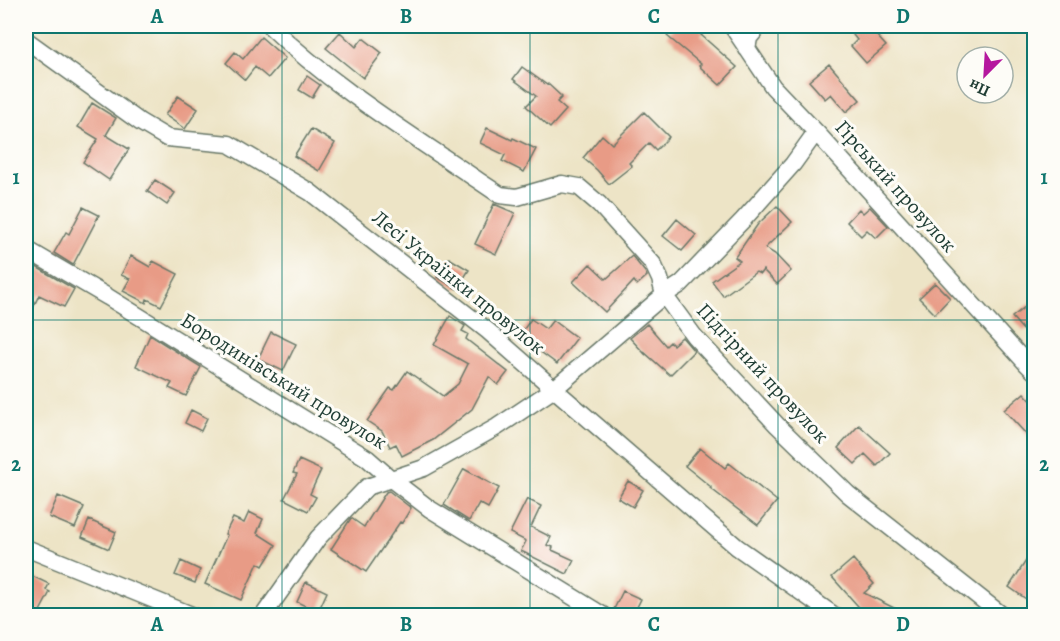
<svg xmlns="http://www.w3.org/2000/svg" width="1060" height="641" viewBox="0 0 1060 641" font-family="Alegreya,serif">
<rect width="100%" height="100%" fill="#fdfcf7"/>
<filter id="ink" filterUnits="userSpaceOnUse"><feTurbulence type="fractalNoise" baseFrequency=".0167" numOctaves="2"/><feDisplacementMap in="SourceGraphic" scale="12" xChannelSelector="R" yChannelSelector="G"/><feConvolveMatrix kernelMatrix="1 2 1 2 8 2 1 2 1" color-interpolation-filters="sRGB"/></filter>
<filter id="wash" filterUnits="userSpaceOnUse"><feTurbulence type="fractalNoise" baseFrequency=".008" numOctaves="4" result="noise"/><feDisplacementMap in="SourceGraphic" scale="24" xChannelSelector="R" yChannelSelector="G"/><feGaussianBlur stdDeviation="1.35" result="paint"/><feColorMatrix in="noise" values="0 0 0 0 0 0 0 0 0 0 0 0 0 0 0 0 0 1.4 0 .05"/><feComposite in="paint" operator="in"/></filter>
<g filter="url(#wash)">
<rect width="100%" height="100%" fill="#ede4c6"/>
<g id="blocks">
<path fill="#e89b86" d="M675,26H696L704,32L701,35L737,67L720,85L699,66L701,64L667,36Z
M846,26H868L886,46L866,63L851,46L857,40Z
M340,32L356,47L363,38L382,53L363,78L326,48Z
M261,37L285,58L268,78L255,67L245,80L226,63L235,52L243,59Z
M829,64L860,100L846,112L831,94L825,99L809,81Z
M522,67L547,85L548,84L562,97L557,102L566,110L550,128L526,106L536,96L513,79Z
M307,76L320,85L312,98L299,90Z
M178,96L198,109L185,129L165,115Z
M92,103L116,118L106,135L129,149L109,180L83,162L98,139L78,127Z
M644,112L669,137L656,150L649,143L629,163L632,166L609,184L597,170L583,158L602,135L612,144Z
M487,128L512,140L513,138L536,149L524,172L502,161L505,155L480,143Z
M311,129L335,143L319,171L294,156Z
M155,180L175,193L167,205L147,191Z
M494,204L515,213L496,254L475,244Z
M777,206L792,222L765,248L775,254L791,271L777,284L763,270L760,274L756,272L723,296L712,281L740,261L735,257L758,224Z
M83,207L99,215L73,265L54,253L66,232L69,234Z
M870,207L888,226L876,238L867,230L861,236L847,222L859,209L863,213Z
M677,219L696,235L682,251L663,236Z
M131,256L150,267L153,261L178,274L161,306L147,299L146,303L123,291L130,279L121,275Z
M632,256L645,272L647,276L637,285L634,281L605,312L573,282L590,264L606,279Z
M449,258L469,270L457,289L437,277Z
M26,261L74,289L64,307L39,295L26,323Z
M935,283L950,298L935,314L919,298Z
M1035,299V322L1024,331L1012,317Z
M450,316L465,326L462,331L468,334L466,339L508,372L498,385L489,377L472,409L433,440L402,456L396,444L390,447L382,431L367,421L390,388L394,390L407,371L443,396L458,384L468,364L434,345Z
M531,319L546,329L553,320L577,338L557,364L519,336Z
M647,324L666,346L670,342L673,345L682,337L694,351L670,375L645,353V354L630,338Z
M271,332L296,344L283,371L258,359Z
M150,335L201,367L186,396L169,388L172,383L136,366Z
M1024,393L1035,405V444L1004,410Z
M191,410L207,418L201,431L185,423Z
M859,425L890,453L877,466L865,454L855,464L838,448Z
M700,448L725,468L729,463L777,501L758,525L710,488L711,487L685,466Z
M299,460L321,470L310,494L316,497L308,511L284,499L297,474L293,473Z
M464,469L499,488L488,508L479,503L469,521L444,505Z
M628,481L643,490L633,507L618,498Z
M389,491L411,508L402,523L400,522L366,572L331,549L351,518L364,527L386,492Z
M58,496L84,507L75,528L49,517Z
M527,499L541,506L531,527L551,537L547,545L553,547L552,550L574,560L567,574L521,551L526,541L510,533Z
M249,512L263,519L257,533L276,545L263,566L258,563L241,600L205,584L227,535L225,534L233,518L244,523Z
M89,520L116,532L109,549L82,537Z
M1035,547V592L1029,601L1009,587Z
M853,559L874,584L864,593L908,615H866L832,577Z
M181,561L200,570L195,583L175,575Z
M30,575L49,584L46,590L50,592L39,613L26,606V584Z
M306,582L327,592L318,612L297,602Z
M623,591L641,599L633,615H629L614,609Z"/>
</g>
</g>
<g filter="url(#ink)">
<use href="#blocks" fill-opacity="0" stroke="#677767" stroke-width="1.5"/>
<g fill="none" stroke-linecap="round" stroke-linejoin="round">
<g stroke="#677767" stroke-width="19">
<path id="minor" d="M270,26C332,86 407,132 479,181L500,195L517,197L562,184L579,187L599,204L653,264L660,279L664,295L694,336L777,425L848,494L1003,616
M732,26L773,87L816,132L1027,364L1034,371
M26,40L140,122L167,138L229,144L310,192L488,331L554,389L737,547L835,616
M747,49L749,38L759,26
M26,249L108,297L367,458L391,479L430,509L604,616
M26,548L194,616
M263,616L318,538L367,487L424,468L497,427L554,389L664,295L681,284L743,220L793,164L816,132"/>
</g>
<use href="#minor" stroke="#fff" stroke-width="16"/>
</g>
</g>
<path fill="none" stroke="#0f766e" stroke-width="1.5" stroke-opacity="0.55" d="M282,26V616M530,26V616M778,26V616M26,320H1034"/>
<g text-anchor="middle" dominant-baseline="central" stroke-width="6" stroke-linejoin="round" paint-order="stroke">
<g font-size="21" fill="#1f3d34" stroke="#fdfcf7">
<text transform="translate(896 186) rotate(48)">Гірський провулок</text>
<text transform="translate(459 282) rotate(39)">Лесі Українки провулок</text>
<text transform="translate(763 373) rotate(47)">Підгірний провулок</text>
<text transform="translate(284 381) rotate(32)">Бородинівський провулок</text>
</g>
</g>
<rect width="1060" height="641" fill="none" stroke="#fdfcf7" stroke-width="66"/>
<g transform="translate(985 75) rotate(204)"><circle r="28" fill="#fdfcf7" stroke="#a4b0a9" stroke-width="1.5"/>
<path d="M0-4.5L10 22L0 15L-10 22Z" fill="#b5179e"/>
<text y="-9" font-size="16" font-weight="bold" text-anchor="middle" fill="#1f3d34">Пн</text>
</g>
<rect x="33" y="33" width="994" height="575" fill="none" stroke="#0f766e" stroke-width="2"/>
<g font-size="20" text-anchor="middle" font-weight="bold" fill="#0f766e">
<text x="157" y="23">A</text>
<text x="406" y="23">B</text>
<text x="654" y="23">C</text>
<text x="903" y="23">D</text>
<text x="16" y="184">1</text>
<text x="1044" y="184">1</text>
<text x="16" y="471">2</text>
<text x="1044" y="471">2</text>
<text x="157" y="631">A</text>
<text x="406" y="631">B</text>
<text x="654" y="631">C</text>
<text x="903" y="631">D</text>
</g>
</svg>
